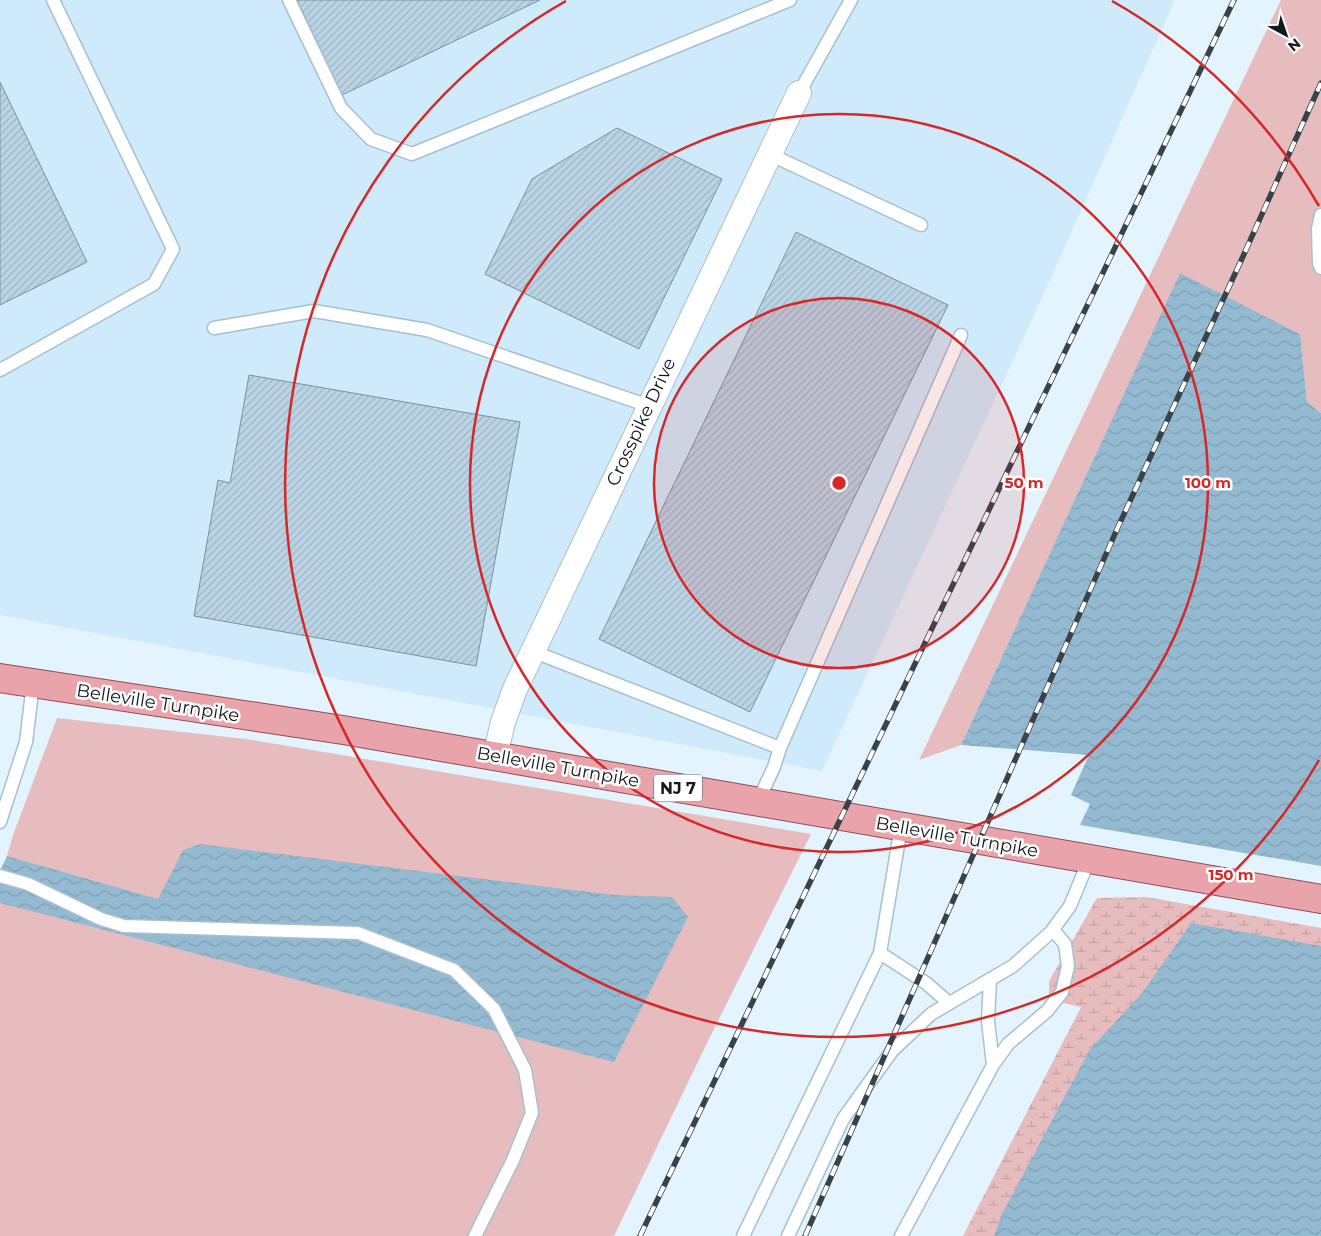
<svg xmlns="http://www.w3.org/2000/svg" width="1321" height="1236" viewBox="0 0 1321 1236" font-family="Montserrat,sans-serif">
<defs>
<pattern id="wetland-marsh" width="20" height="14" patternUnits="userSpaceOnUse" patternTransform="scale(1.25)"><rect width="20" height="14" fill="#e7bcbe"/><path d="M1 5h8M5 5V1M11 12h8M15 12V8" fill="none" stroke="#c5a1a3"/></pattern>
<pattern id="water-waves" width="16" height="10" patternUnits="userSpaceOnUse" patternTransform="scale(1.25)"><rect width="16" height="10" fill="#94bad2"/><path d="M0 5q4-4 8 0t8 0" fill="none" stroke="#7f9fb4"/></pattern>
<pattern id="building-hatch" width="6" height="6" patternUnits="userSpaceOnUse" patternTransform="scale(1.25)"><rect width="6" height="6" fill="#bad4e5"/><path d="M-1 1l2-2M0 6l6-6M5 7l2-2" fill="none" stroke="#9fb5c4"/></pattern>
</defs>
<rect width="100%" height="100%" fill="#e4f4fe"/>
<path fill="#cfeafb" d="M0,0H1175L1041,300L822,771L0,615Z"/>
<path fill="#e7bcbe" d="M1281,0H1321V413L1307,402L1300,334L1180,274L961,745L919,760Z
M57,718L246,739L811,834L709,1039L614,1236H0V880L13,835Z"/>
<path fill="url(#wetland-marsh)" d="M1146,897L1321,928V1236H963L1081,1007L1049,1000V981L1097,898Z"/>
<path fill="url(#water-waves)" d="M1180,273L1300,334L1307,402L1321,413V866L1080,825L1090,804L1071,795L1089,755L961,745Z
M200,844L614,895L672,897L688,917L614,1062L0,903V871L7,856L158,899L183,850Z
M1191,923L1321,946V1236H994L1002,1214L1090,1049L1143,992Z"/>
<path fill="url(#building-hatch)" stroke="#7992a1" d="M297,0H540L342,95Z
M0,82L87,262L0,305Z
M617,128L722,179L639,349L485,274L532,179Z
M796,232L948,305L750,712L599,639Z
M249,375L520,422L476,666L194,616L218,480L230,483Z"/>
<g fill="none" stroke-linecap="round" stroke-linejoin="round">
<g stroke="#a6c0d1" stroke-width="15">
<path id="service" d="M289,0L341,108L371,139L412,154L790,0
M799,93L851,0
M769,154L921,225
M1321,215L1318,229L1319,263L1321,268
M214,328L314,311L427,330L649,406
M0,370L154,284L173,249L53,0
M532,651L780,748L961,335
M758,801L774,767L780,748
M0,822L26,742L33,684
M0,876L28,884L101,919L124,926L358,933L454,970L494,1009L525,1070L532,1113L513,1160L475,1236
M880,953L926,983L949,1003
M993,1065L1008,1044L1047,1011L1062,992L1068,966L1065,944L1053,930
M743,1236L880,953L901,827
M788,1236L843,1119L892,1051L931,1014L1013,966L1051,932L1070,906L1089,860
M901,1236L993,1065L988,1021L990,979"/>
</g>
<g stroke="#a6c0d1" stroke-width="26">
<path id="minor" d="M495,756L503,722L515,689L799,93"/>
</g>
<g stroke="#944b55" stroke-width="30">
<path id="primary" d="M0,678L343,730L1321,899"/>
</g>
<use href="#service" stroke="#fff" stroke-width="12"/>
<use href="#minor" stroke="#fff" stroke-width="24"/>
<use href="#primary" stroke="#e9a3aa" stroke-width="28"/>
<g stroke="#384249" stroke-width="5.5">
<path id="rail" d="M640,1236L1234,0
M805,1236L1118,527L1240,263L1321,83"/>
</g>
<use href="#rail" stroke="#fff" stroke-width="4" stroke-dasharray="11" stroke-linecap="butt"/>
</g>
<circle cx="839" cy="483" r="185" fill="#d62828" fill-opacity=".12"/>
<g fill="none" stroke="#d62828" stroke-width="2.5">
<circle cx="839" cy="483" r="185"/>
<circle cx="839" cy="483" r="369"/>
<path d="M1319 760A554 554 0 1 1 566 1M1112 1A554 554 0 0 1 1319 206"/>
</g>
<g text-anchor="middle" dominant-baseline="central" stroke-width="5" stroke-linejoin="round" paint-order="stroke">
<rect fill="#fff" stroke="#585f63" stroke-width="1" x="654" y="774.5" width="48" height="27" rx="4"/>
<g font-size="16" font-weight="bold" fill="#111a20">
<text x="678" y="788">NJ 7</text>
</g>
<g font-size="18" fill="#111a20" stroke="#fff">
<text transform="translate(641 422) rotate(-65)">Crosspike Drive</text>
<text transform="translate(158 703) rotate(9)">Belleville Turnpike</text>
<text transform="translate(558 767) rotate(10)">Belleville Turnpike</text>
<text transform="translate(957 837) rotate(10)">Belleville Turnpike</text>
</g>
</g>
<circle cx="839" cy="483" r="8" fill="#d62828" stroke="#fff" stroke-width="2.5"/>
<g font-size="15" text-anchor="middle" font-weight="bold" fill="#d62828" stroke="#fff" stroke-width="5" stroke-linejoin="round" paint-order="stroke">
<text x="1024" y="488">50 m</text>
<text x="1208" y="488">100 m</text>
<text x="1231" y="880">150 m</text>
</g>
<g transform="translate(1286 35) rotate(140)" stroke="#ffffff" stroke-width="4" paint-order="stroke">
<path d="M0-4L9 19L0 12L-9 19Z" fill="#111a20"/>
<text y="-8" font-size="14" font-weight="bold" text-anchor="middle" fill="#111a20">N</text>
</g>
</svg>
